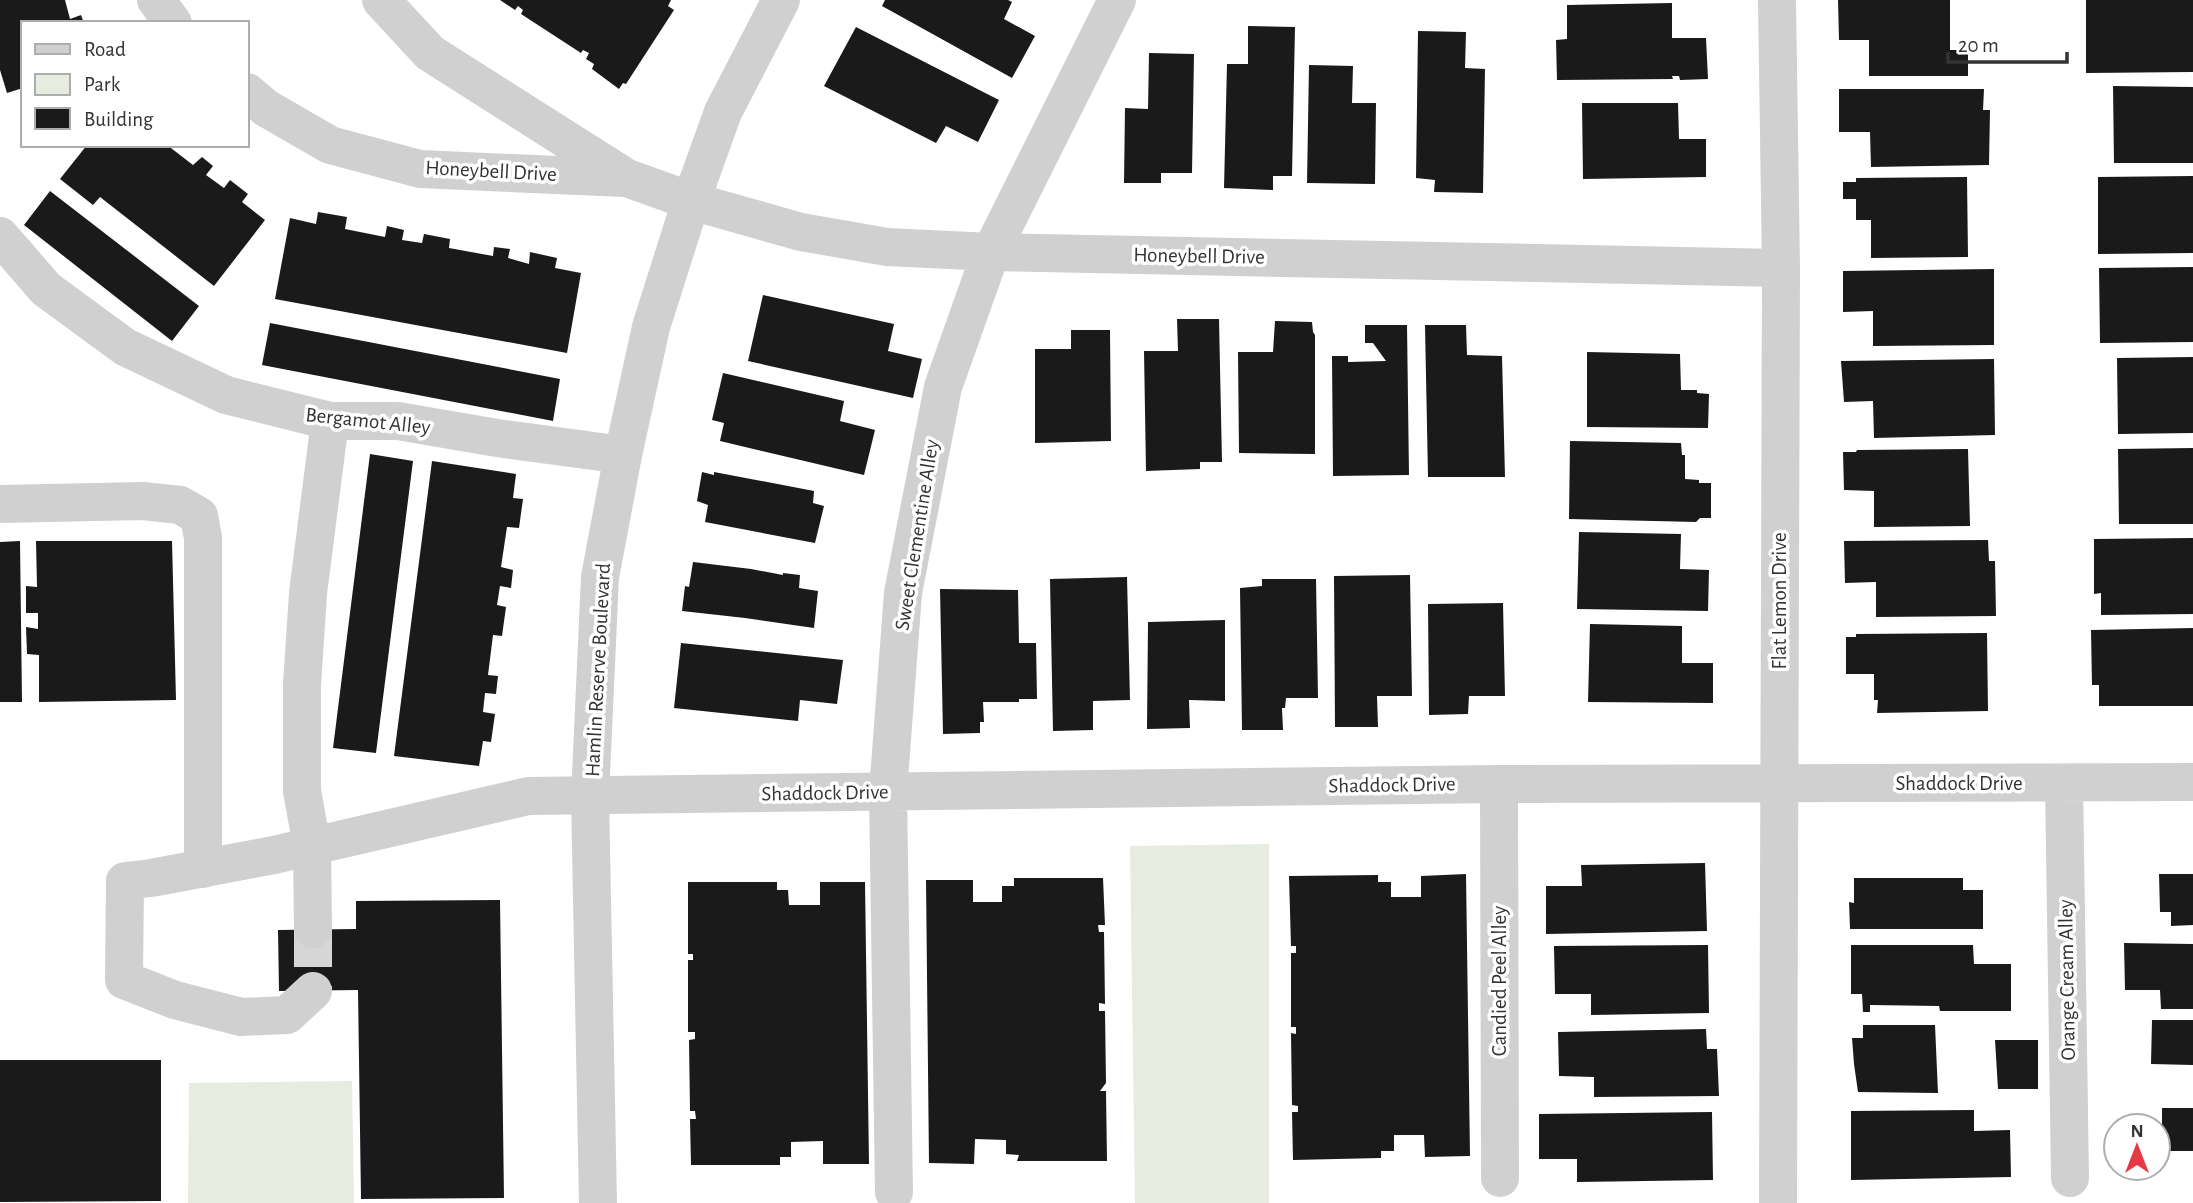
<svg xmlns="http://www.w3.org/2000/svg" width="2193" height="1203" viewBox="0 0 2193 1203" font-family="'Alegreya Sans',sans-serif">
<rect width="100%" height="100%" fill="#fff"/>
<path fill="#e6ecdf" d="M1269,844V1203H1135L1130,846Z
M352,1081L354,1203H188L189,1083Z"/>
<path fill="#1a1a1a" d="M0,0H65L70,19L81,15L84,23H23V88L7,93L0,70Z
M500,0H671L668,6L674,10L626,84L623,83L619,89L592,69L594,64L586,59L589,53L583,50L581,53L521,14L523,10L518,6L515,10Z
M885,0H1008L1012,2L1004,19L1035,36L1012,78L882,6Z
M1838,0H1950V50H1968V76H1869V40H1839Z
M2086,0H2193V72L2086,73Z
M1672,3V38H1706L1708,79L1680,80L1679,76H1672L1673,79L1557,80L1556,40L1567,39V5Z
M1248,26L1295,27L1292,176H1273V190L1224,188L1227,64H1248Z
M856,27L999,100L978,142L946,126L936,143L824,86Z
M1418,31L1466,32L1465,68L1485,69L1483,193L1434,192L1435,180L1416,178Z
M1149,53L1194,54L1192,173H1161V183H1124L1125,108L1148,109Z
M1309,65L1353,66L1352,103H1376L1375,184L1307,183Z
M2113,86L2193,87V163H2114Z
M1839,89H1984L1983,110H1990L1989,165L1871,167L1870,132H1839Z
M1582,103H1678L1679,139H1706V177L1583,179Z
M87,145H167L193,165L202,157L213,166L206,175L224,188L230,180L248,194L242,202L265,220L214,286L100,197L93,205L60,179Z
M2193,176V253L2098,254V177Z
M1967,177L1968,257L1871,258V220H1856V199H1843V182H1856V178Z
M50,191L199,306L172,341L24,225Z
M318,212L347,217L345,229L385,237L387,226L404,230L402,240L422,243L424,234L450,239L449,248L493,256L494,247L510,249L508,258L529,264L530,252L557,258L555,268L581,273L567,353L275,299L290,218L316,224Z
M2193,267V342L2100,343L2099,268Z
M1994,269V345L1873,346V311L1843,312V271Z
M763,295L894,324L888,351L922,359L913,398L748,361Z
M1177,319H1219L1222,462H1200V469L1146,471L1144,351H1178Z
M1275,321L1312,322L1313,332L1315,335V454L1239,453L1238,352H1273Z
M270,323L560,379L553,421L262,365Z
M1365,325H1407L1409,475L1333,476L1332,356H1348V362L1386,361L1373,343H1365Z
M1425,325H1466L1467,355L1502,356L1505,477H1428Z
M1071,330H1110L1111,441L1035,443V349H1071Z
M1587,352L1680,354L1681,390H1697V393L1709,394L1708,428L1587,427Z
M2193,357V433L2118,434L2117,358Z
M1994,359L1995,435L1874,438L1873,401L1844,402L1841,361Z
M723,373L844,401L840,421L875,430L864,475L720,441L724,423L712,420Z
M1570,441L1681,443L1682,455H1685V479L1699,480V483H1711V518H1700L1696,522L1569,519Z
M2193,448V524H2119L2118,449Z
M1968,449L1970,526L1874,527V491L1844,490L1843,452H1856L1857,450Z
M370,454L413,461L376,753L333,748Z
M432,461L516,474L513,498L523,499L519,528L507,527L501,567L513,570L511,588L500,586L497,605L506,607L502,636L493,635L488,675L498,676L496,694L485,693L483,712L495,714L491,742L483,741L479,766L394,756Z
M702,472L714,475V472L814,491L813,503L824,506L815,543L705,522L708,505L697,501Z
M1579,532L1681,534L1680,569L1709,570L1708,611L1577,609Z
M2193,538V614L2101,615V593L2094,594V539Z
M1988,540L1989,561H1995L1996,616L1876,617V582L1845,583L1844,541Z
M20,541L22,702H0V542Z
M36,541H172L176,700L39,702V655L27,654L26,627L38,629V613H26V586L37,587Z
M693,562L751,569L783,575V573L800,575L799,588L818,591L814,628L745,618L682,611L685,586L689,587Z
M1410,575L1412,696H1377L1378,727H1335L1334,576Z
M1127,577L1130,700L1093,701V730L1053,731L1050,579Z
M1262,579H1316L1318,698H1286L1285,708H1282L1283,730H1242L1240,588L1262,586Z
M940,589L1018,590L1019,643H1036L1037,699H1019V702H983L984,722H980V733L943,734Z
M1503,603L1505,696H1469L1468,714L1429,715L1428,604Z
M1225,620V701L1189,700L1190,728L1147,729L1148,622Z
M1590,624L1682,626V663H1713V703L1588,702Z
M2193,628V706H2099V685H2092L2091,630Z
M1987,633L1988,711L1877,713L1878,700H1874V674H1846V637H1856V634Z
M681,643L843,660L837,704L800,700L798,721L674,708Z
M1705,863L1707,931L1546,934V886H1582L1581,865Z
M1466,874L1470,1156L1425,1157L1424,1135H1394V1151H1381V1158L1293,1160L1292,1112H1298V1106L1292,1105L1291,1033L1296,1034V1027H1291V953H1296V946H1291L1289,876L1378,875V882H1391V897H1421V876Z
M2159,874H2193V925L2171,926V912H2160Z
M1014,878H1103L1105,925H1098L1099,932H1104L1105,1004L1099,1003V1011H1105L1106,1083L1100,1091H1106L1107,1161H1017L1019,1155L1006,1154V1140L975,1139L974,1164L929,1163L926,880H973V902H1002V886H1014Z
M1854,878H1963V890H1983V929H1850L1849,902L1854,903Z
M688,882H777V890H788L789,905H820V882H865L869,1164H823V1141L791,1142V1157H780V1165H691L690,1119H696L695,1111H690L689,1040L695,1039V1032H688V960H693V954H688Z
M500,900L504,1198L361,1199L358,990L279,991L278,930L356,929V901Z
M2124,943L2193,944V1009H2161L2160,990H2125Z
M1708,945L1709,1013L1591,1015V994H1555L1554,946Z
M1851,945H1973L1974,964H2011V1011H1940L1939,1006L1870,1005V1012H1863L1862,994H1851Z
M2152,1020H2193V1065L2151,1064Z
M1863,1025H1935L1938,1093L1858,1092L1854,1064L1852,1038H1863Z
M1706,1029L1707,1049H1717L1719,1096L1594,1097V1077L1559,1076L1558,1032Z
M1995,1040H2038V1089H1998Z
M0,1060H161V1201L0,1202Z
M2162,1108H2193V1151H2162Z
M1974,1110V1131L2010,1130L2011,1177L1851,1180V1111Z
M1712,1112L1713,1180L1577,1182V1159H1539V1114Z"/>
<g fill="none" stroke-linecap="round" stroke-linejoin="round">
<path stroke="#d6d6d6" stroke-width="38" stroke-dasharray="38 19" stroke-linecap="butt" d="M313,929V991"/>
<path stroke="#d0d0d0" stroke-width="38" d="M156,0L173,23
M381,0L430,53L627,178L691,201L801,232L887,247L991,252L1781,268
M1777,0L1781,268L1778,1203
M247,92L266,108L330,145L420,169L625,178
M0,236L46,289L125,347L226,395L330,421H398L497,438L623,455
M0,504L143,501L180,505L199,516L203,538V869
M2064,783L2070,1178
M1499,784L1500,1178
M313,929L312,846L302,791V685L308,593L330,421
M313,991L287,1015L241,1017L175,1000L124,980L125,881L151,878L274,855L528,796L1499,784L2193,782
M894,1192L888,792L903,593L943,387L991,252L1117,0
M598,1203L590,797L600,577L623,455L651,327L691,201L723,112L781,0"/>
</g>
<g text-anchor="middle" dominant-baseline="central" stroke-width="7" stroke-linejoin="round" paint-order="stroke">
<g font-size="21" fill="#333" stroke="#fff">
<text transform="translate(491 171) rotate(3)">Honeybell Drive</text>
<text transform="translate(1199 256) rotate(1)">Honeybell Drive</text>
<text transform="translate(368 421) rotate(6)">Bergamot Alley</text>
<text transform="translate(917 535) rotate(-81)">Sweet Clementine Alley</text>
<text transform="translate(1779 601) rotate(-90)">Flat Lemon Drive</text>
<text transform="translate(598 670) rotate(-87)">Hamlin Reserve Boulevard</text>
<text x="1959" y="783">Shaddock Drive</text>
<text transform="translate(1392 785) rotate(-1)">Shaddock Drive</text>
<text transform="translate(825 793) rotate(-1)">Shaddock Drive</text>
<text transform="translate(2067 980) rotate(-91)">Orange Cream Alley</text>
<text transform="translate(1499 981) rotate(-90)">Candied Peel Alley</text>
</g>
</g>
<rect x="21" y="21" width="228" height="126" fill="#ffffff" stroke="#adadad" stroke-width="2"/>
<rect x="35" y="44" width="35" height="10" fill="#d0d0d0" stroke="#adadad" stroke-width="2"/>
<text x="84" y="56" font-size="21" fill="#333333">Road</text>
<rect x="35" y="74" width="35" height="21" fill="#e6ecdf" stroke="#adadad" stroke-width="2"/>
<text x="84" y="91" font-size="21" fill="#333333">Park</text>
<rect x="35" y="108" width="35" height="21" fill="#1a1a1a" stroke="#adadad" stroke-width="2"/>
<text x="84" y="126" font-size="21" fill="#333333">Building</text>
<g transform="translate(2137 1147)"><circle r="33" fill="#ffffff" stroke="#adadad" stroke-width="2"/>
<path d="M0-5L12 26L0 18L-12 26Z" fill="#e63946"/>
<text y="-10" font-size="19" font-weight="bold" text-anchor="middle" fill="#333333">N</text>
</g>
<path d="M1948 52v10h119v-10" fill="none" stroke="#333333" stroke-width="3.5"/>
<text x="1958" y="52" font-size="21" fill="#333333" stroke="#ffffff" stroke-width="5" paint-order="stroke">20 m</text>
</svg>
